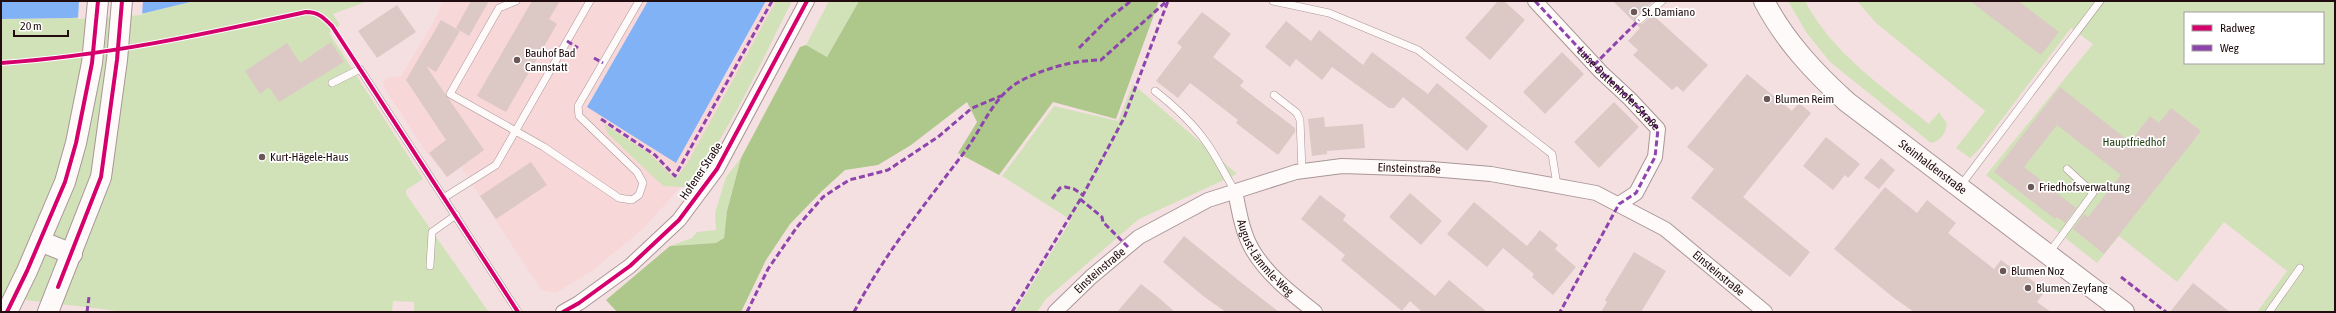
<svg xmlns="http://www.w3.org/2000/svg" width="2336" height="313" viewBox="0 0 2336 313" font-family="'Asap Condensed',sans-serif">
<rect width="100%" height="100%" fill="#f5e0e1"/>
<path fill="#f8d7d8" d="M443,1H648L587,107L721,85L766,1H782L685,182L643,229L593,270L556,293L541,290L461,167L447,177L426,152L385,89L383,82L386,78L401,76L434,21Z"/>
<path fill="#d1e2b9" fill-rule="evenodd" d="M194,1H368L333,14L340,25L329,33L423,179L406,190V194L488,311L414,312V302L393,301L392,312H127L1,297V19L71,18L145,13Z
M776,1H792C760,64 731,131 687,187L663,186L608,134L604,124L650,154L673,177H677L688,162Z
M829,1H859L827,57L806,45Z
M1788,1H1805C1833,54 1883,87 1929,124L1939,112L1947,124C1945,134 1941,141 1931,143L1830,62L1806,32Z
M1857,1H2335V312H2257L2287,271L2224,222L2177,282L2119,236L2097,263L1986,175L2093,44L2071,28L1980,148L1970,158L1956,148L1985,111L1876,23ZM2185,13H2323V63H2185Z
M1133,84L1237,174L1139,219L1046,299L1037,312H1015L1071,220L1002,176L1054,106L1118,121Z
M741,158L727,211L724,238L716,243L670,246L692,238L697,232L716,230L715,213L726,177Z"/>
<path fill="#adc88a" d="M859,1H1159L1116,119L1053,102L999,175L958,153L977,122L967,102L911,145L878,165L845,170L822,191L790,224L766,260L741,312H617L606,300L670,246L716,243L724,238L727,211L741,158L800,47L806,45L827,57Z"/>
<path fill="#82b2f6" d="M1,1H194L145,13L71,18L1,19Z
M648,1H766L676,163L587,107Z"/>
<path fill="#f5e0e1" d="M79,1H143L142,15L78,19Z"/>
<path fill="#dcc8c5" d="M471,1H489L469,36L456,28Z
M532,1H560L549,19L557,24L506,112L477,96Z
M1498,1H1504L1525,20L1490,60L1465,38Z
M1613,1H1654L1636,16L1635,23Z
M1970,1H2018L2059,32L2041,55Z
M397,5L416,32L377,58L358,31Z
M1202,12L1231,34L1213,57L1244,81L1240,86L1295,128V132L1278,155L1236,123L1238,120L1190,83L1178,98L1156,81L1182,47L1177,43Z
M1653,15L1708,65L1683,92L1677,86L1672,90L1633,55L1638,50L1628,41L1640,28L1636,24H1642Z
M441,20L460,31L436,72L426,66L484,150L447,177L429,153L446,140L406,80Z
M1286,21L1311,41L1319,30L1363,65L1372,52L1428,94L1437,83L1488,126L1467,151L1403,97L1394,108H1389L1332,67L1322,80L1296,59L1290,67L1265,47Z
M331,42L344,62L279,102L269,87L260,94L245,71L287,43L300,63Z
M1562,52L1584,74L1545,114L1523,92Z
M1747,74L1792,111L1799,103L1811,113L1743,197L1810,252L1790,277L1691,198L1714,169L1687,147Z
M2060,87L2130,142L2150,116L2159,123L2171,108L2201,131L2104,254L2073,229L2084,214L2088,217L2121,175L2057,125L2024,167L2076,208L2065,223L2057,217L2055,219L1994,172Z
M1614,102L1639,127L1599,168L1574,142Z
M1324,117L1325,127L1363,124L1365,148L1327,151V154L1312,156L1308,119Z
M1826,137L1860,164L1848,178L1845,175L1833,190L1803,166Z
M1881,158L1895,170L1879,189L1864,178Z
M531,162L547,185L496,219L480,196Z
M1885,187L1917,213L1927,200L1956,223L1948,233L1994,269L2001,260L2021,275L2023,273L2045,291L2037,302L2051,312H1914L1894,298L1834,249Z
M1410,193L1442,221L1421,245L1389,217Z
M1320,195L1346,215L1343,220L1435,296L1449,280L1487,312H1422L1410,301L1402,311L1341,260L1345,255L1301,219Z
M1474,202L1527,246L1540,230L1558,245L1555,249L1576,267L1553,295L1532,277L1534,274L1503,248L1487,267L1447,234Z
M1184,236L1238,280L1279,312H1226L1203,296L1163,262Z
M1634,252L1666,271L1641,312H1601L1607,302L1605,300Z
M2193,283L2230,312H2170Z
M1141,284L1159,298L1175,312H1117Z"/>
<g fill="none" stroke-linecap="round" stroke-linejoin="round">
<g stroke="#a99697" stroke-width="8">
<path id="lane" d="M516,1L499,8L450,94L544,147L619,198L632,200L639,195L643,183L637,172L579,116L578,106L639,1
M1273,1L1329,13L1418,50L1552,154L1557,185
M1639,20L1662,1
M332,83L360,69L518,312
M1155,91C1174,106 1192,122 1206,142C1217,157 1225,175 1235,191
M1274,95L1297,113L1300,120L1302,171
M1961,185L2100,1
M445,197L496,165L590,1
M2049,253L2093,193L2067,169
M430,266L432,232L456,215
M2269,312L2300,268"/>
</g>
<g stroke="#a99697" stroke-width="16">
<g id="street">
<path id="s1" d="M1535,1L1601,72L1630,99L1658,129L1655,157L1636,193L1619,204"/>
<path id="s2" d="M1235,191C1239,210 1242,232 1252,249C1267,275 1292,294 1315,312"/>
<path d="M563,312L579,303L630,266L679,220L717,169L807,1"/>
<path id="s3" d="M1055,312L1091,277L1139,237L1208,200L1296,172L1342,166L1431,169L1491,174L1596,193L1665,229L1765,312"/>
</g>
</g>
<g stroke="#a99697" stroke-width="22">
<g id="secondary">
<path id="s4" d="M1764,1C1785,41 1814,72 1847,102L2124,312"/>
<path d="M40,241L72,254"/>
<path d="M7,312L27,271L65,182L76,143L92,63L98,1"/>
<path d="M48,312L101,177L117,60L122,1"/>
</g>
</g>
<use href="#lane" stroke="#fefafa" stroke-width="7"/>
<use href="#street" stroke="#fefafa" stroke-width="14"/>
<use href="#secondary" stroke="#fefafa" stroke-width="20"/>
<path stroke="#8e44ad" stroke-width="3" stroke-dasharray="6 3" stroke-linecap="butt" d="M1535,1L1601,72L1630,99L1658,129L1655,157L1636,193L1619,204L1560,312
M567,41L578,48
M1079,48L1108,19L1131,1
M594,58L603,63
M1594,65L1639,20
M601,119L655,155L675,176L772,1
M1052,199L1060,188L1065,187L1074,189L1083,195
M1080,199L1102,217L1103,222L1128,247
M2121,277L2166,312
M87,312L89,297
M747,312L768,269L797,227L823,197L849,180L888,170L938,137L972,108L1001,96
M854,312C885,253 926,203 966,150C982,128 993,98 1017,83C1041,69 1074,60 1101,60L1167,1
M1012,312L1083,195L1124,118L1168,1"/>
<g stroke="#fff" stroke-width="6">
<path id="cycleway" d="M1,63C104,56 205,34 306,12C318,12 323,17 332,26L518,312
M58,287L101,177L117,60L122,1
M7,312L27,271L65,182L76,143L92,63L98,1
M563,312L579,303L630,266L679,220L717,169L807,1"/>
</g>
<use href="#cycleway" stroke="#d6006c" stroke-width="4"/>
</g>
<g fill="#6b5758" stroke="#fff" stroke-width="1.5">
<circle cx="1634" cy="12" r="4"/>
<circle cx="517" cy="60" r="4"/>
<circle cx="1767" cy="99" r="4"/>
<circle cx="262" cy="157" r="4"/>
<circle cx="2031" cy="187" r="4"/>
<circle cx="2003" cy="271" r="4"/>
<circle cx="2028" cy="288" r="4"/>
</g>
<g text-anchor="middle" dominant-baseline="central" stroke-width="3.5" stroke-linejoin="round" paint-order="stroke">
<g font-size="12" fill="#210d0f" stroke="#fff" text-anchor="start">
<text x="1642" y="12">St. Damiano</text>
<text x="525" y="53">Bauhof Bad<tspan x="525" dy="14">Cannstatt</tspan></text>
<text x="1775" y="99">Blumen Reim</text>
<text x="270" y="157">Kurt-Hägele-Haus</text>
<text x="2039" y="187">Friedhofsverwaltung</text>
<text x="2011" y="271">Blumen Noz</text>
<text x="2036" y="288">Blumen Zeyfang</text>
</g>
<g font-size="12" fill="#210d0f" stroke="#fff">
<text stroke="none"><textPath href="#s1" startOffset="121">Luise-Duttenhofer-Straße</textPath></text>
<text stroke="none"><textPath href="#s4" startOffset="239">Steinhaldenstraße</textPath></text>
<text stroke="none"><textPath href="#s3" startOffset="397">Einsteinstraße</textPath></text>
<text transform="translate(701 171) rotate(-56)">Hofener Straße</text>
<text stroke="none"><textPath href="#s2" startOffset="75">August-Lämmle-Weg</textPath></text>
<text stroke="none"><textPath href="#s3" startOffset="61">Einsteinstraße</textPath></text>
<text stroke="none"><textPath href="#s3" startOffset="733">Einsteinstraße</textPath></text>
</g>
<g font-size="12" fill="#274115" stroke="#fff">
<text x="2134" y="142">Hauptfriedhof</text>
</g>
</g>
<rect width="2336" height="313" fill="none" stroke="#210d0f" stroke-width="4"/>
<rect x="2184" y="12" width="140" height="52" fill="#ffffff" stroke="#a69e9f"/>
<rect x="2192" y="25" width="20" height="6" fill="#d6006c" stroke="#a69e9f"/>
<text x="2220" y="32" font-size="12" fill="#210d0f">Radweg</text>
<rect x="2192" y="45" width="20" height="6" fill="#8e44ad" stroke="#a69e9f"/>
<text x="2220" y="52" font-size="12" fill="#210d0f">Weg</text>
<path d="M14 30v6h54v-6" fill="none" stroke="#210d0f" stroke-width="2"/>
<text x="20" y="30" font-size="12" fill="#210d0f" stroke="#ffffff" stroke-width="3" paint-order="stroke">20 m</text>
</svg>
